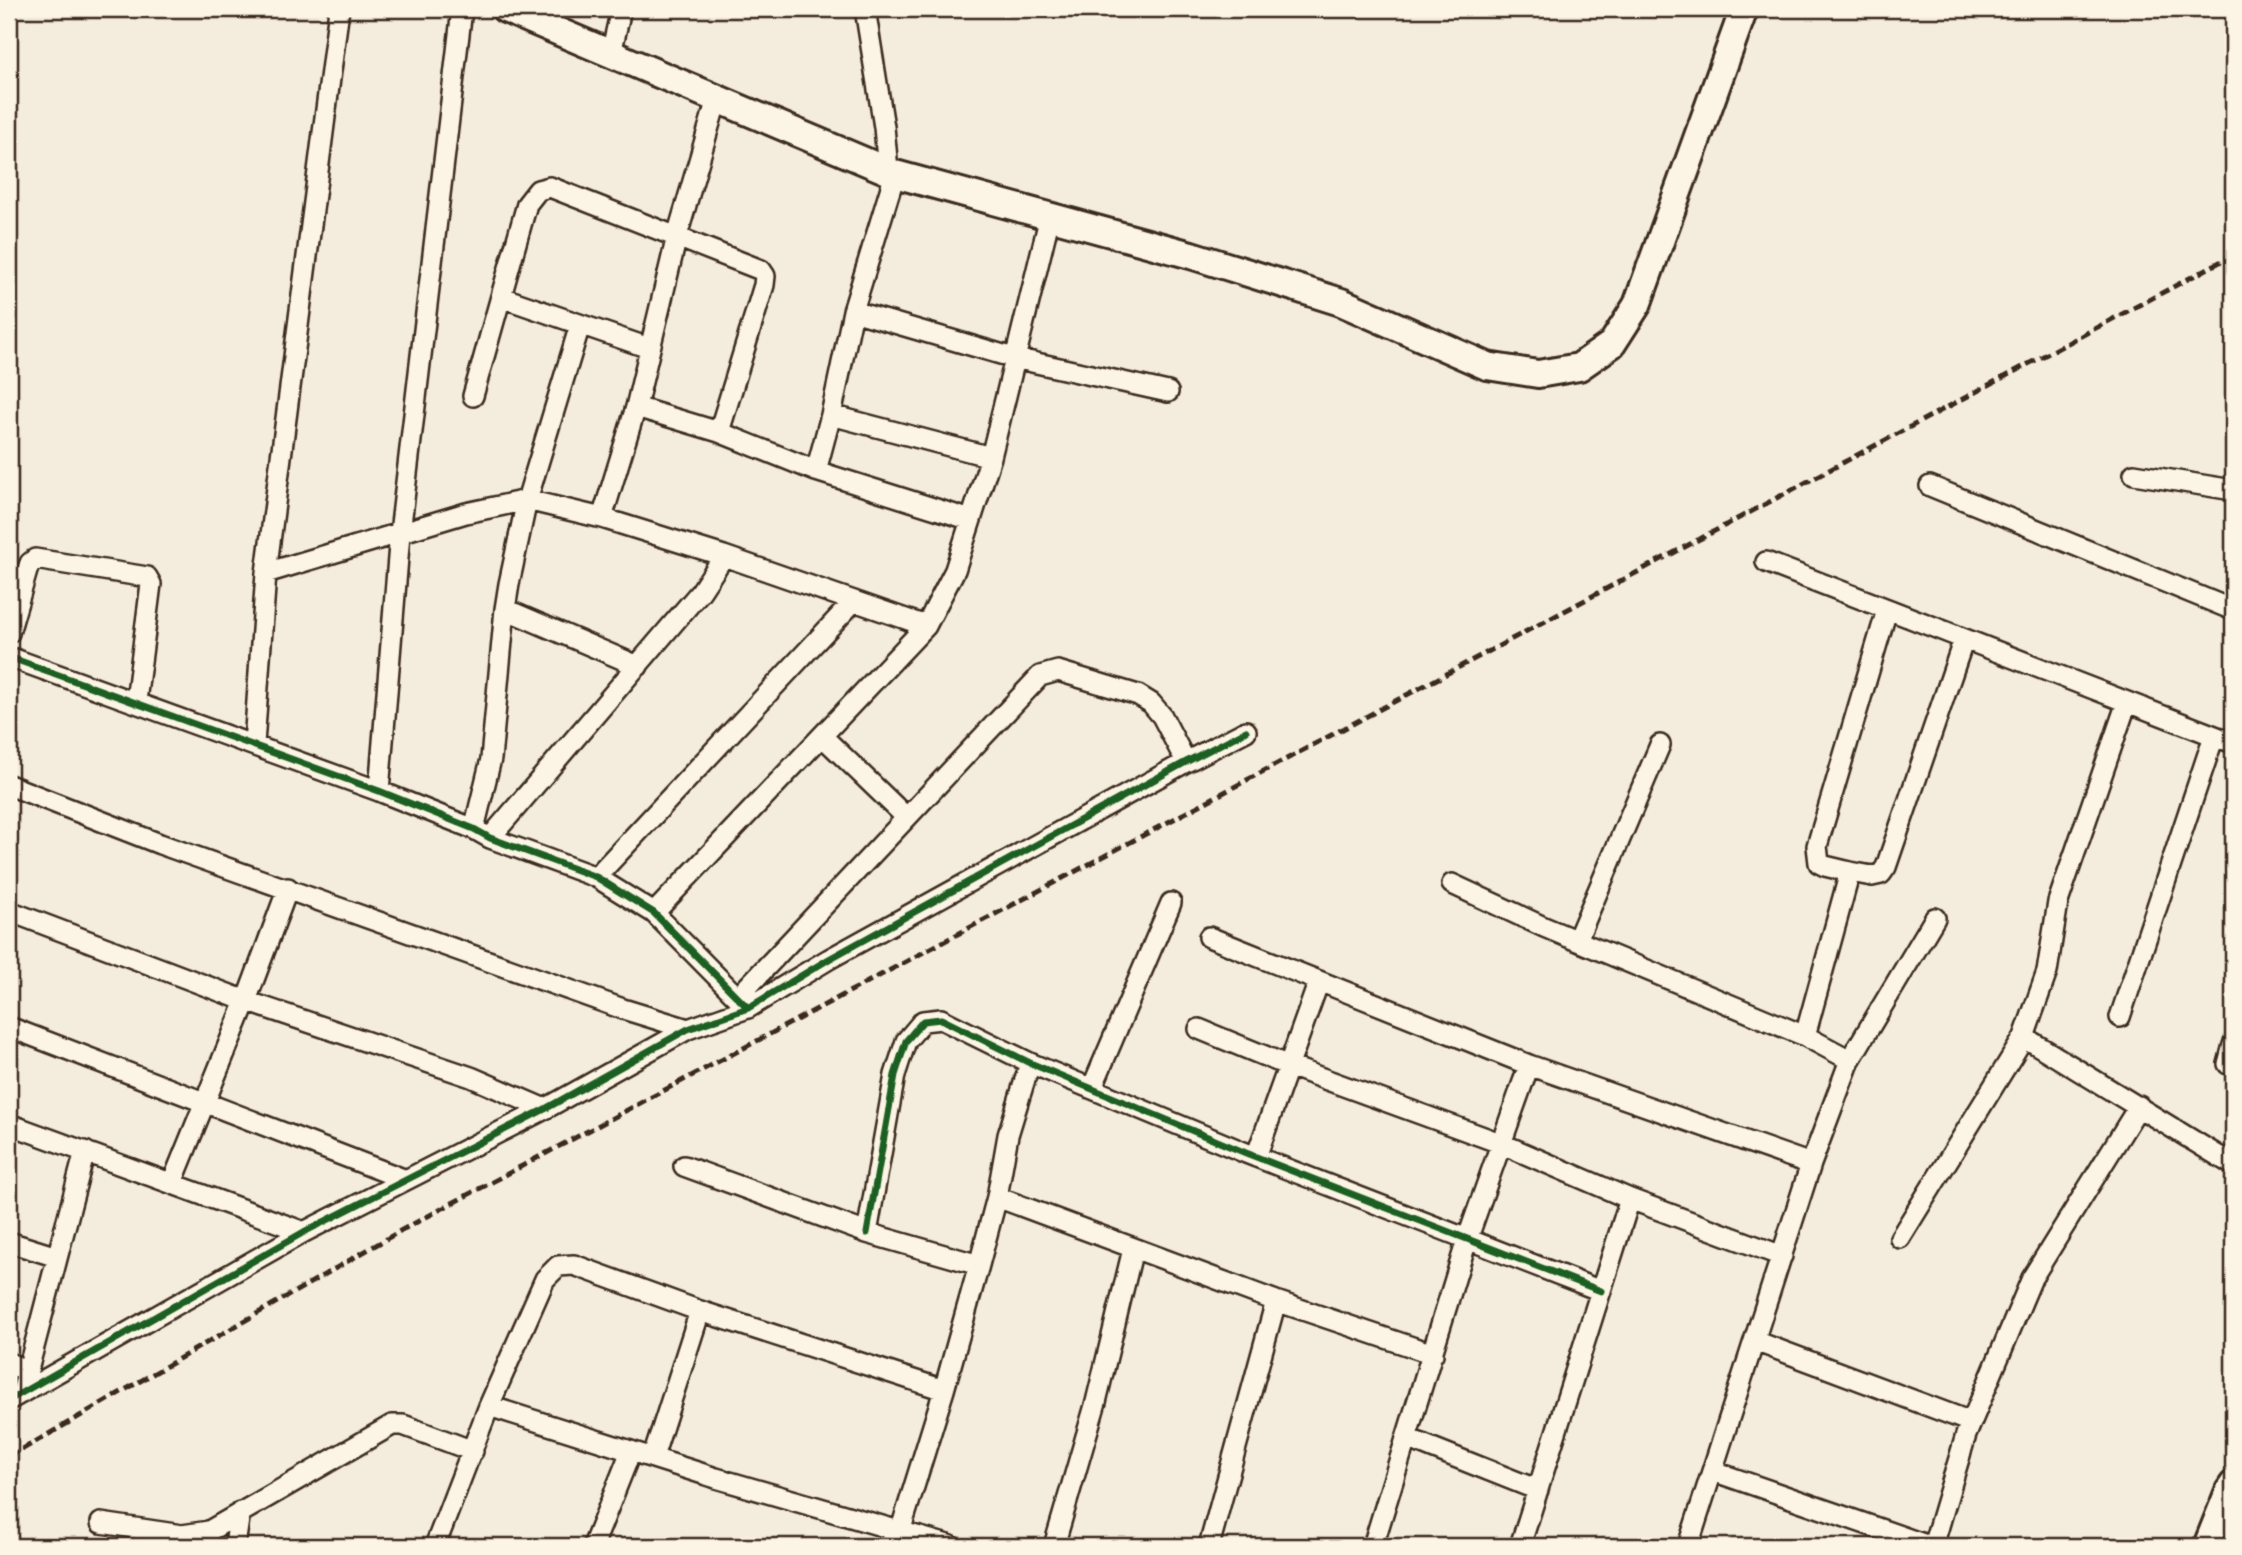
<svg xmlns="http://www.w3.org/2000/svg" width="2242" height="1555" viewBox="0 0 2242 1555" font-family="'Indie Flower',sans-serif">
<rect width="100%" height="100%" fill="#f4eddd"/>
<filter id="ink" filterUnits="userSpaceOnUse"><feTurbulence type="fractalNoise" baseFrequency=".0143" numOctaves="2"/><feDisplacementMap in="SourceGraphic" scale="14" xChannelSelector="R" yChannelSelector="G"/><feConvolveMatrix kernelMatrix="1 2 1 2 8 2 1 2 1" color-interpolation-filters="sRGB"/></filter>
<g filter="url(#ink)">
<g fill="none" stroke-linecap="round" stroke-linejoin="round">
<g stroke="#3b2a1e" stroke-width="24">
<path id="street" d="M863,9L866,15L884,127L888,170
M611,54L621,9
M501,297L649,348
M853,311L1014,358L1168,392
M473,396L527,204L538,190L550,187L761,270L765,276L764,285L719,432
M636,407L719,432L816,471L971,520
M831,415L991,457
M816,471L831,415L853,311L895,174
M2134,474L2233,490
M1930,486L2233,610
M602,518L636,407L677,236L717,99
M1766,562L2233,743
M266,573L466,513L527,500L602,518L724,556L926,626
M505,609L638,666
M9,633L27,571L30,563L35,559L147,577L151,584L136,701
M9,657L379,791L474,829L490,838L596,877L654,913L748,1008
M822,736L906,817
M254,744L266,573L339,9
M9,785L160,844L623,1009L688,1029
M379,791L400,533L462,9
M474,829L491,759L505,609L509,584L527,500L580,325
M490,838L701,591L724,556
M1850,872L1872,876L1881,874L1886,867L1964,639
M596,877L854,601
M1452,884L1544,927L1805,1036L1850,1060
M9,911L246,1001L471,1077L545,1109
M654,913L926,626L955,570L991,457L1050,216
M1209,937L1529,1065L1811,1164
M1577,940L1660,745
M738,997L1040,676L1058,671L1138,695L1151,703L1162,716L1186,762
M2120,1017L2214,736
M9,1027L406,1180
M1199,1029L1289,1066L1500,1143L1630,1199L1782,1256
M1805,1036L1850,872L1825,866L1819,863L1817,846L1887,610
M2024,1037L2233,1165
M2228,1064L2233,1045
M1092,1088L1171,903
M9,1124L304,1232
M1256,1157L1319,981
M684,1166L867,1233L979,1265
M172,1183L246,1001L288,888
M997,1197L1276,1301L1433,1354
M867,1233L895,1075L906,1041L923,1021L941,1019L1030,1063L1246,1153L1601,1291
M1900,1238L2024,1037L2047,972L2058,902L2127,702
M9,1242L57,1257
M1755,1341L1971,1422
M9,1363L27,1371
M22,1393L85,1151
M9,1400L304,1232L545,1109L688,1029L748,1008L829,959L1186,762L1246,731
M489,1406L716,1478L951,1546
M1407,1438L1538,1490
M653,1457L700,1311
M1713,1471L1929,1546
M101,1523L182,1535L209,1531L392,1425H403L473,1451
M900,1532L944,1390L979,1265L997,1197L1008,1135L1030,1063
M235,1546L240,1512
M435,1546L489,1406L545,1279L558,1266L574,1265L700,1311L944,1390
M593,1546L631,1451
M1054,1546L1096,1402L1133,1249
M1209,1546L1276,1301
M1373,1546L1467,1240L1529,1065
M1520,1546L1630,1199
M1688,1546L1811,1164L1850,1060L1935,918
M1933,1546L1966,1435L2032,1278L2139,1106"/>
</g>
<g stroke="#3b2a1e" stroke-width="32">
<path id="secondary" d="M505,9L895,174L1191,255L1341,302L1487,366L1538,374L1579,367L1612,344L1637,305L1744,9
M2207,1546L2229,1491L2233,1485"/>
</g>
<use href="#street" stroke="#fcf5e5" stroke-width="19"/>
<use href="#secondary" stroke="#fcf5e5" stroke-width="26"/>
<path stroke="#3b2a1e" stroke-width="5" stroke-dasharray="10 5" stroke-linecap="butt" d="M9,1457L400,1231L2233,255"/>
<g stroke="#fcf5e5" stroke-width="11">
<path id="cycleway" d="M9,657L379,791L474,829L490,838L596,877L654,913L748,1008
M867,1233L895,1075L906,1041L923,1021L941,1019L1030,1063L1246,1153L1601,1291
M9,1400L304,1232L545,1109L688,1029L748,1008L829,959L1186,762L1246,731"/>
</g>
<use href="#cycleway" stroke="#1b5e20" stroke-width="7"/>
</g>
</g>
<rect width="2242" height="1555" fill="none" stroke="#fcf5e5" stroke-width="35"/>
<rect x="18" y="18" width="2207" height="1520" fill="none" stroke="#3b2a1e" stroke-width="2.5" filter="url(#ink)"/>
</svg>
